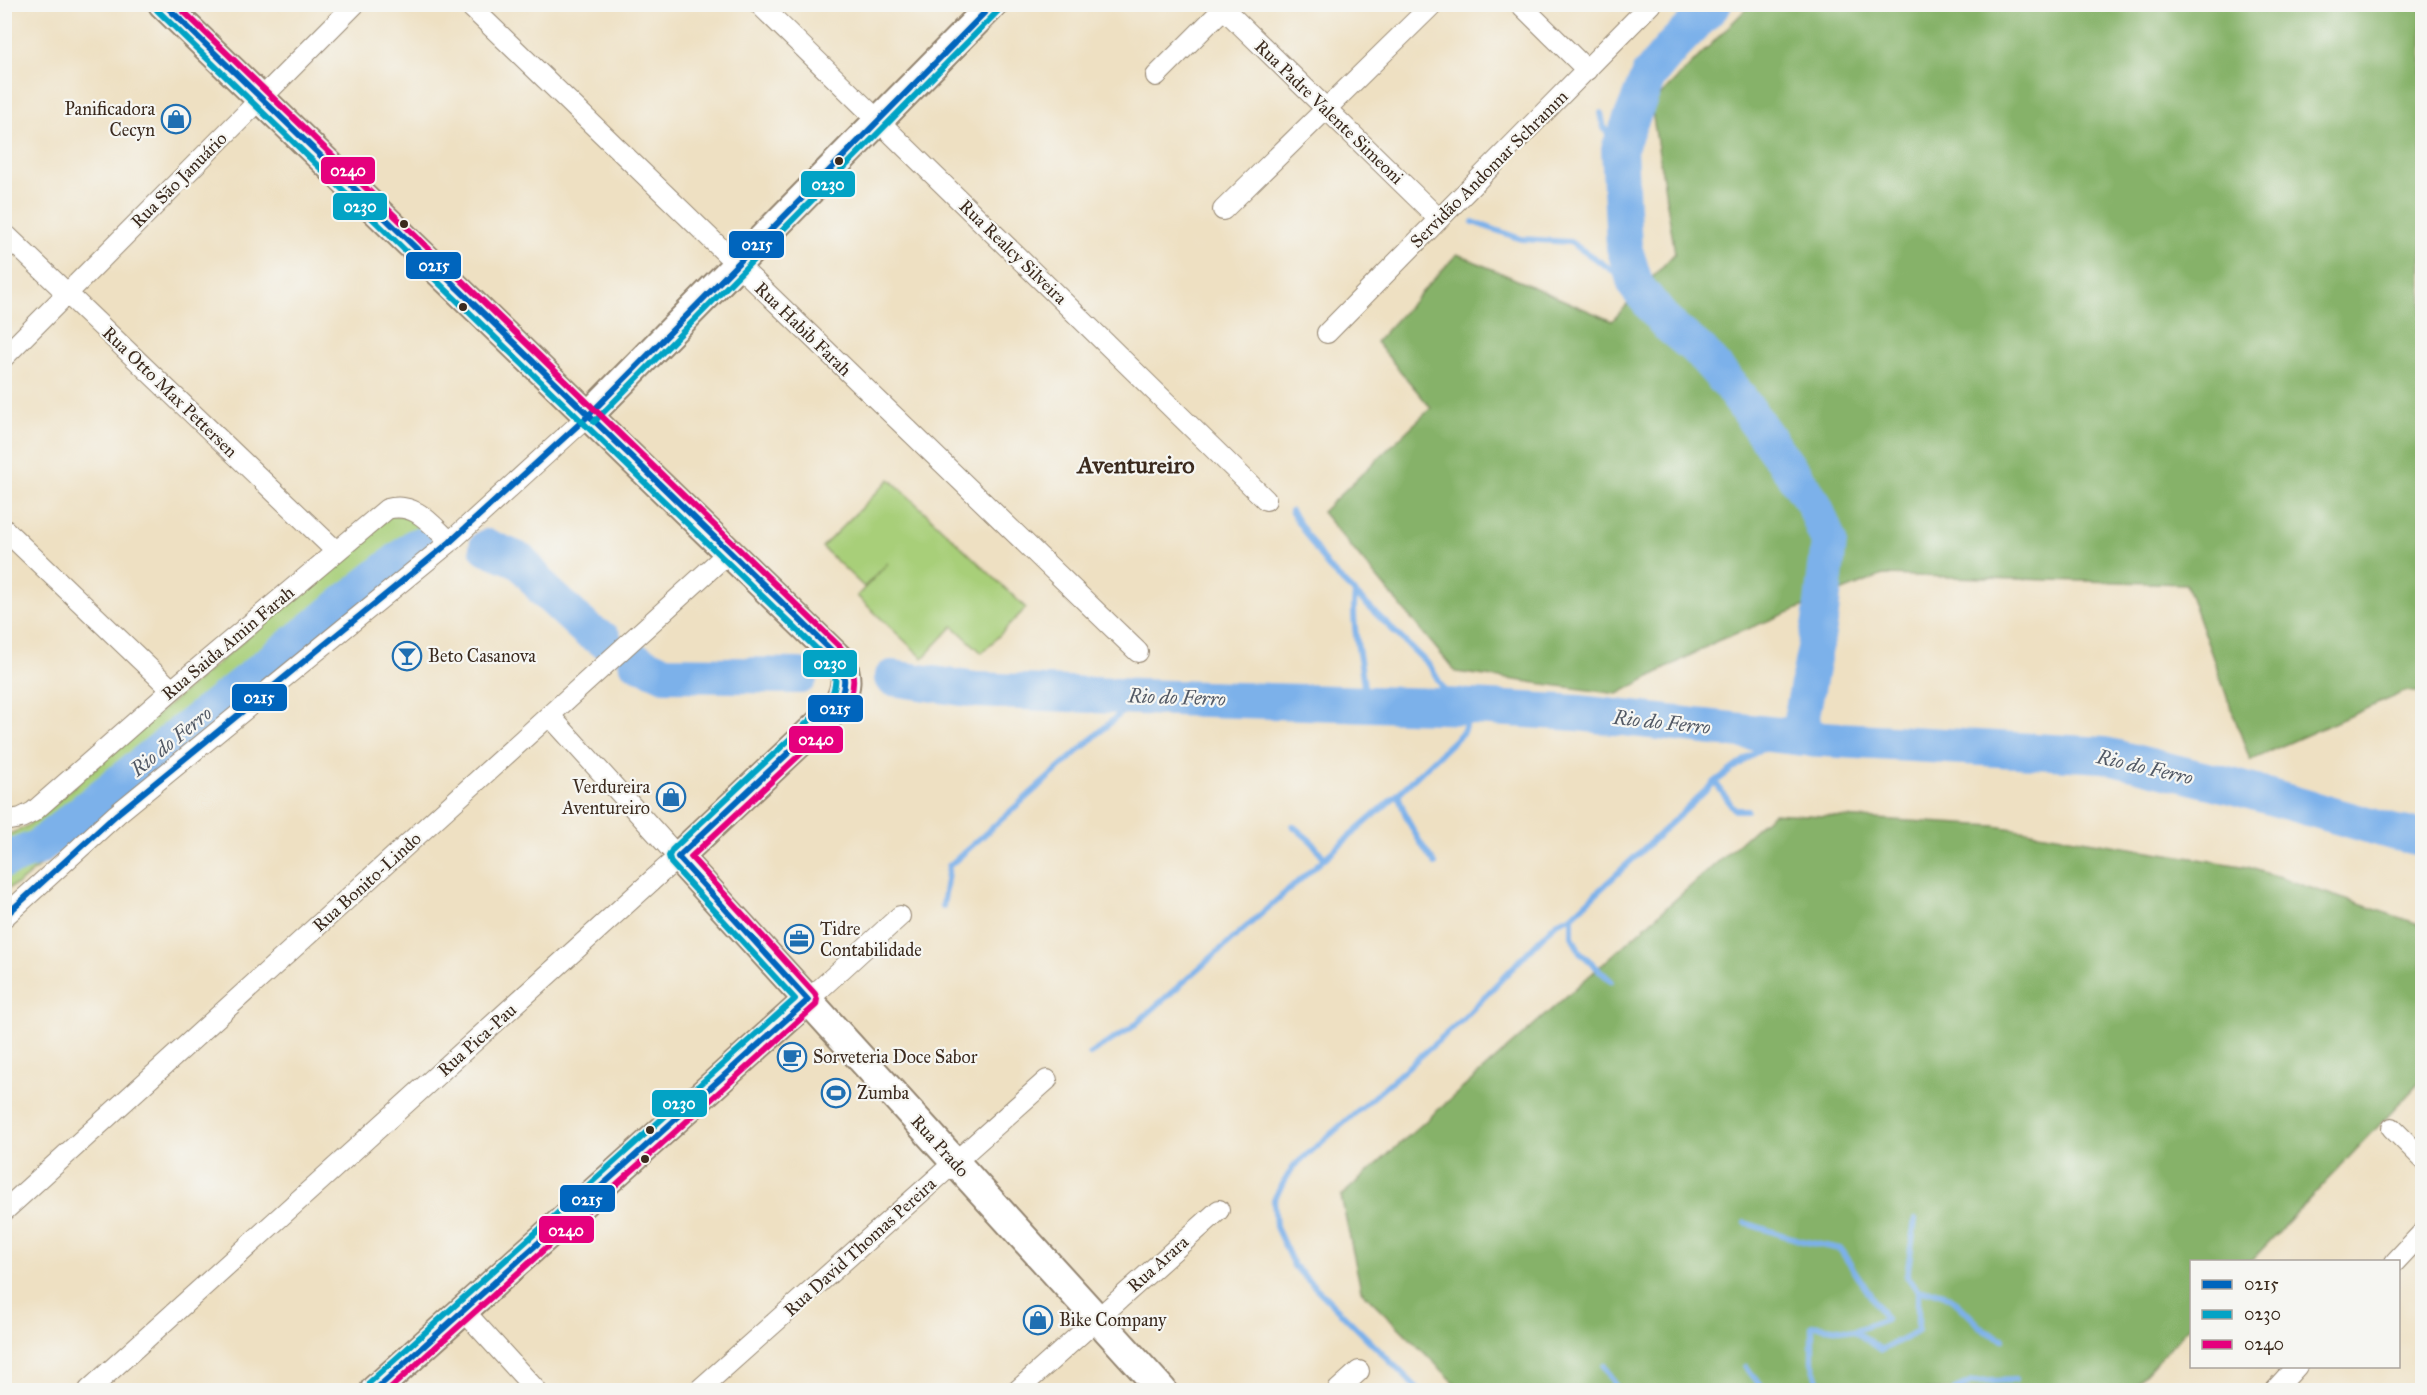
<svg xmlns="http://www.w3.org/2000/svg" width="2427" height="1395" viewBox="0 0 2427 1395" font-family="'IM FELL Great Primer',serif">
<rect width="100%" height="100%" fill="#f6f6f2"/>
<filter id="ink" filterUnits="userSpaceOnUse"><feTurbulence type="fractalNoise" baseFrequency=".0167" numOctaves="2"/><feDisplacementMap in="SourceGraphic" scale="12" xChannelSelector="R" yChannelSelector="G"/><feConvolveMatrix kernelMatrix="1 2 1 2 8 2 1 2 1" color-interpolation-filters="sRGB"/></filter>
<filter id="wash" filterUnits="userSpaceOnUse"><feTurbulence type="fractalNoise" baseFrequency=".008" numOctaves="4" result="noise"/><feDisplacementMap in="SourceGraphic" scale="24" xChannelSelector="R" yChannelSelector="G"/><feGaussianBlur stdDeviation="1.35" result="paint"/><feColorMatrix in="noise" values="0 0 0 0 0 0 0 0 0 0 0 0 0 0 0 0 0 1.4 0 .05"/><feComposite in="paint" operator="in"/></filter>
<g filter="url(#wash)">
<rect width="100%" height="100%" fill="#eee0c2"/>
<path fill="#a8cf79" stroke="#727c4c" stroke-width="1.5" d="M890,479L1026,608L982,653L953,626L923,658L857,596L888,563L864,587L822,547Z
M391,515H408L427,532L426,542L18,884L5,889L4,834H10L26,827Z"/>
<path fill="#86b269" stroke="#606e44" stroke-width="1.5" d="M1751,4L2422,5V476L2420,479L2422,482V693L2406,691L2250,760L2186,584L1883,575L1717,641L1618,694L1456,672L1322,512L1431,408L1376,342L1457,254L1612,321L1675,253L1651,105Z
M1773,813L1995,826L2248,867L2422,925V1080L2251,1261L2192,1262L2191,1325L2130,1390H1462L1361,1290L1341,1196Z"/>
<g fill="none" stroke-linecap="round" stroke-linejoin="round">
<path stroke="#7cb1ea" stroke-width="6" d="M1601,113L1604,128L1619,149
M1473,222L1521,239L1570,242L1636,286
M1291,511L1328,567L1430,666L1454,707
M1355,594C1350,631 1365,667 1365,704
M1715,782L1735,810H1747
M1398,794C1406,821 1419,842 1435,864
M1293,826L1312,842L1325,859
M943,906L949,866L1139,697
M1572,916V936L1579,951L1611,981
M1090,1054L1131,1028L1398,794L1463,732L1472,707
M1745,1223L1802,1241L1840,1249L1886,1319L1854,1331L1812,1325V1362L1821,1390
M1918,1291L1941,1292L1959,1305L1985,1331L2003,1339
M1854,1331L1881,1350L1918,1331V1291L1907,1276L1915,1220
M1604,1366L1618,1390
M1746,1367L1764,1390
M1419,1390L1294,1266L1276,1227L1274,1199L1293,1167L1462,1020L1556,923L1572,916L1715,782L1779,735
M1955,1390L1972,1382L2015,1380"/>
<path stroke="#7cb1ea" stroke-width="36" d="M1714,4L1672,47L1649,75L1619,149L1624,247L1636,286L1666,323L1700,351L1729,384L1813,502L1829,542L1820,622L1802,715L1805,738
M487,547L521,561L545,591L588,631L604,640
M636,661L665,674L800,676
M892,678L976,690L1139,697L1472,707L1578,713L1805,738L2105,755L2235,787L2392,832L2422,838
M4,860L37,848L416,546"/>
</g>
</g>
<g filter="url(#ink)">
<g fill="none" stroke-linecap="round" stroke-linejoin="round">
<g stroke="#948570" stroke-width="22">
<path id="street" d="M468,4L1138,652
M759,4L1266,500
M1219,4L1439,219
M1520,4L1587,70
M1156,76L1228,4
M1223,210L1433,4
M4,233L336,551
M1327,333L1651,4
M4,357L355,4
M4,529L172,690
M4,821L21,818L33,812L172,690L387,509C415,501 431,524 450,542
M4,917L117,814L450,542L588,416
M808,1000L900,916
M2392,1128L2422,1158
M4,1211L729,552
M2395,1262L2422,1233
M464,1311L536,1390
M89,1390L678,857L550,716
M699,1390L1047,1080
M1018,1390L1219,1210
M1338,1390L1359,1371
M2275,1390L2297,1366"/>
</g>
<g stroke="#948570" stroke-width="32">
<path id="secondary" d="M163,4L841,661C849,679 846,693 835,709L678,857L1162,1390
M588,416L993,4
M375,1390L808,1000"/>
</g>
<use href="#street" stroke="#fff" stroke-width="20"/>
<use href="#secondary" stroke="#fff" stroke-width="28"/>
<g stroke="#f6f6f2" stroke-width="10">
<path id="bus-1" d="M164,4L834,653C848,672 847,689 835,709L678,857L808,1000L375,1390
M4,917L117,814L450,542L588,416L993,4"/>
</g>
<g stroke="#f6f6f2" stroke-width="10">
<path id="bus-2" d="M157,10L827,659C839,674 837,687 828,703L672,850L669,856L671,863L795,999L369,1383
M594,422L999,10"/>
</g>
<g stroke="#f6f6f2" stroke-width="10">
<path id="bus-3" d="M176,4L840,647C858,669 857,691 842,715L691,857L815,994L817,999L816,1005L388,1390"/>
</g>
<use href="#bus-1" stroke="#0065bd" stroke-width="6"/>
<use href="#bus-2" stroke="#03a3c5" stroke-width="6"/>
<use href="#bus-3" stroke="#e5007d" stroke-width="6"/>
</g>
</g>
<defs>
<g id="shop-ring" transform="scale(1.5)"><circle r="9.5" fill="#f6f6f2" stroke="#1f6fb2" stroke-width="1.5"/><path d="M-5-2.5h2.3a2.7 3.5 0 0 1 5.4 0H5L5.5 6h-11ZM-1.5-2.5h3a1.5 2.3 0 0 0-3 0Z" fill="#1f6fb2"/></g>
<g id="bar-ring" transform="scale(1.5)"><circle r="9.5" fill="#f6f6f2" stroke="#1f6fb2" stroke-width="1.5"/><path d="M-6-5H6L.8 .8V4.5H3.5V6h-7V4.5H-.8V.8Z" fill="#1f6fb2"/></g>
<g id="office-ring" transform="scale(1.5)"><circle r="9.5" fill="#f6f6f2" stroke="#1f6fb2" stroke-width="1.5"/><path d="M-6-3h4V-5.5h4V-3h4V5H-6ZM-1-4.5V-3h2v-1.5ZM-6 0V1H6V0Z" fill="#1f6fb2"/></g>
<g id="cafe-ring" transform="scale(1.5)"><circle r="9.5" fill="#f6f6f2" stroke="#1f6fb2" stroke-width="1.5"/><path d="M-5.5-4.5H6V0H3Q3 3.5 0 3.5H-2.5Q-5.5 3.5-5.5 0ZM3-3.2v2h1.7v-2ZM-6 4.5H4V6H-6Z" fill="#1f6fb2"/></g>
<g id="stadium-ring" transform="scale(1.5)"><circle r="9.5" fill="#f6f6f2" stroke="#1f6fb2" stroke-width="1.5"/><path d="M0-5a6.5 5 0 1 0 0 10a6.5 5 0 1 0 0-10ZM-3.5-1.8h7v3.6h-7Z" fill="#1f6fb2"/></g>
</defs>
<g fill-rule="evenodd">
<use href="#shop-ring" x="176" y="119"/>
<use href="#bar-ring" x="407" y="656"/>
<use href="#shop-ring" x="671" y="797"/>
<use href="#office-ring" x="799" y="939"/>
<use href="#cafe-ring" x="792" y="1057"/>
<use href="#stadium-ring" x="836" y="1093"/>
<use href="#shop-ring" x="1038" y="1320"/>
</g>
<g fill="#3b2a1e" stroke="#f6f6f2" stroke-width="2">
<circle cx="839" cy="161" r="5"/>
<circle cx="404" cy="224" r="5"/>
<circle cx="463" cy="307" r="5"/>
<circle cx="650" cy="1130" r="5"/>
<circle cx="645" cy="1159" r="5"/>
</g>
<g text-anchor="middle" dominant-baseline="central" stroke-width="4.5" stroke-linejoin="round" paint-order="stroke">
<g font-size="18" fill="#3b2a1e" stroke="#f6f6f2" text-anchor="start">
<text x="155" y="109" text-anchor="end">Panificadora<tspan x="155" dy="21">Cecyn</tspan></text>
<text x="428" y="656">Beto Casanova</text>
<text x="650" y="787" text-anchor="end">Verdureira<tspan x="650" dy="21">Aventureiro</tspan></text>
<text x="820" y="929">Tidre<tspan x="820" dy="21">Contabilidade</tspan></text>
<text x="813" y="1057">Sorveteria Doce Sabor</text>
<text x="857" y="1093">Zumba</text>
<text x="1059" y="1320">Bike Company</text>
</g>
<g font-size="18" fill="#3b2a1e" stroke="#f6f6f2">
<text transform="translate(1329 112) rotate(44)">Rua Padre Valente Simeoni</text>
<text transform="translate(1489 169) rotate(-45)">Servidão Andomar Schramm</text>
<text transform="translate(179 180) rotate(-45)">Rua São Januário</text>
<text transform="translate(1013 252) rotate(44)">Rua Realcy Silveira</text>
<text transform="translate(803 329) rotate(44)">Rua Habib Farah</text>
<text transform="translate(170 392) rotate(44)">Rua Otto Max Pettersen</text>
<text transform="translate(228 643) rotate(-40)">Rua Saida Amin Farah</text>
<text transform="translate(367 882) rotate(-42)">Rua Bonito-Lindo</text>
<text transform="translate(477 1040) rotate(-42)">Rua Pica-Pau</text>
<text transform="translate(940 1146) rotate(48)">Rua Prado</text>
<text transform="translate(860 1247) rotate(-42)">Rua David Thomas Pereira</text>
<text transform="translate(1158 1264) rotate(-42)">Rua Arara</text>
</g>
<g font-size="20" font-style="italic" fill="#525965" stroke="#f6f6f2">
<text transform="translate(1177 697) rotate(2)">Rio do Ferro</text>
<text transform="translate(1662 722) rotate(6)">Rio do Ferro</text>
<text transform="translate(171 741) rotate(-39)">Rio do Ferro</text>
<text transform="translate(2145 767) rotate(13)">Rio do Ferro</text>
</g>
<g font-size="24" font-weight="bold" fill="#3b2a1e" stroke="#f6f6f2">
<text x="1136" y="465">Aventureiro</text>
</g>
</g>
<g stroke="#f6f6f2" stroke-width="2">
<rect x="320" y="156" width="56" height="29" rx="6" fill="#e5007d"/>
<rect x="800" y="170" width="56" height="28" rx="6" fill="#03a3c5"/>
<rect x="332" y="192" width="56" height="29" rx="6" fill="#03a3c5"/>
<rect x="728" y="230" width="57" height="29" rx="6" fill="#0065bd"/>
<rect x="405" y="251" width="57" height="29" rx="6" fill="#0065bd"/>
<rect x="802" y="649" width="56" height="29" rx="6" fill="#03a3c5"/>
<rect x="231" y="683" width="57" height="29" rx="6" fill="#0065bd"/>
<rect x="807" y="694" width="57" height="29" rx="6" fill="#0065bd"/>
<rect x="788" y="725" width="56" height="29" rx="6" fill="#e5007d"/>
<rect x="651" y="1089" width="57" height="29" rx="6" fill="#03a3c5"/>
<rect x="559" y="1184" width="57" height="29" rx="6" fill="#0065bd"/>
<rect x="538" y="1215" width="57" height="29" rx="6" fill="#e5007d"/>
</g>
<g font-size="16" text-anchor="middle" font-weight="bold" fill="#fff">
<text x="348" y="176">0240</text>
<text x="828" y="190">0230</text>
<text x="360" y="212">0230</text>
<text x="757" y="250">0215</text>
<text x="434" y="271">0215</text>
<text x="830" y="669">0230</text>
<text x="259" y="703">0215</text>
<text x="835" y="714">0215</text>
<text x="816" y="745">0240</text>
<text x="679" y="1109">0230</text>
<text x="587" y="1205">0215</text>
<text x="566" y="1236">0240</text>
</g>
<rect width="2427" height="1395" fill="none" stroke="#f6f6f2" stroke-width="24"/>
<rect x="2190" y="1260" width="210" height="108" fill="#f6f6f2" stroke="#aba49d" stroke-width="1.5"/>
<rect x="2202" y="1280" width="30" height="9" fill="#0065bd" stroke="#aba49d" stroke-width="1.5"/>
<text x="2244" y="1290" font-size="18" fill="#3b2a1e">0215</text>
<rect x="2202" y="1310" width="30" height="9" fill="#03a3c5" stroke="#aba49d" stroke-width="1.5"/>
<text x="2244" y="1320" font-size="18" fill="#3b2a1e">0230</text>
<rect x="2202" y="1340" width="30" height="9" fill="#e5007d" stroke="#aba49d" stroke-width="1.5"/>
<text x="2244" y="1350" font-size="18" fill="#3b2a1e">0240</text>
</svg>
